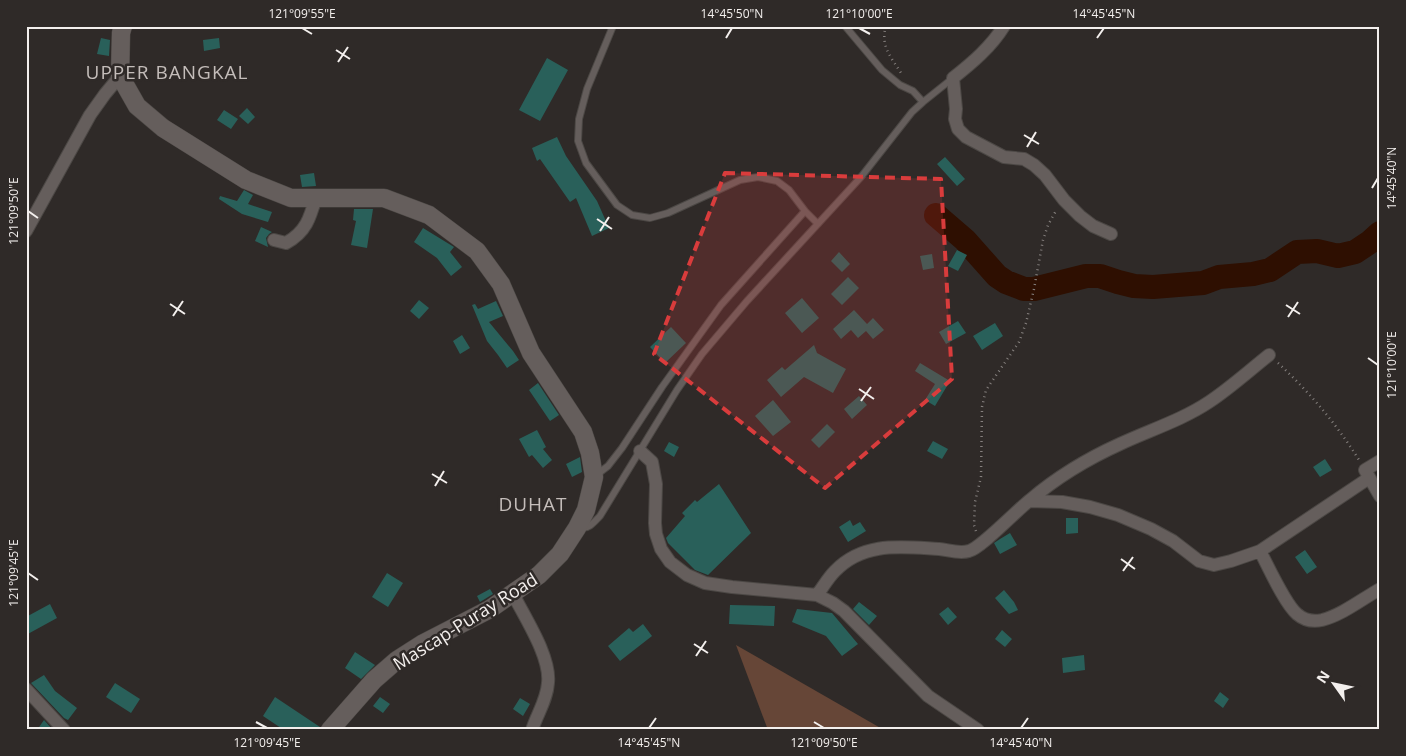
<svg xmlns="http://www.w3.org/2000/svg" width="1406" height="756" viewBox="0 0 1406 756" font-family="'Open Sans',sans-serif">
<rect width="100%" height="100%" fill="#2f2a28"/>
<path fill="#664637" d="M736,645L884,730H768Z"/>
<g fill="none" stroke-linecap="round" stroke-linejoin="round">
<path stroke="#2e0f01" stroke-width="24" d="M936,215L965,240L997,276L1006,282L1024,289H1034L1086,276H1100L1118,282L1134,286L1153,287L1203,283L1219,277L1253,274L1270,270L1297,252L1317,251L1338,256L1355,252L1370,242L1380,233"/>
</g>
<path fill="#29605a" d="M101,38L110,40L109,56L97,54Z
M219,38L220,48L204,51L203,40Z
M547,58L568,70L540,121L519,110Z
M247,108L255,117L248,124L239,116Z
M224,110L238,119L231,129L217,120Z
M557,137L566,156L597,201L609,228L592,236L576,198L570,202L540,159L537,161L532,148Z
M945,157L965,179L957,186L937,164Z
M314,173L316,186L302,187L300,175Z
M244,190L253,195L248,204L272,212L268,222L242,214L219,199L220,196L237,201Z
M354,209H373L367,248L351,245L356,221L353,220Z
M261,227L272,232L269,234L266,238L268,247L255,241Z
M423,228L454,247L450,252L462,267L451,276L437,258L414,242Z
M957,250L967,255L958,271L948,266Z
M839,252L850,264L842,272L831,261Z
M932,254L934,268L923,270L920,256Z
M848,277L859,288L842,305L831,294Z
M802,298L819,318L802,333L785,313Z
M419,300L429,308L419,319L410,311Z
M496,301L503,316L489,322L513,351L519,360L507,368L498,355L487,341L472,305L475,304L478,309Z
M854,310L867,324L873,318L884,330L873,339L866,331L858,338L851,330L841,339L833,329Z
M958,321L966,333L946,344L939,332Z
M995,323L1003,336L982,350L973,336Z
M671,327L686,343L665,363L650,347Z
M462,335L470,348L460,354L453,341Z
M814,345L817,353L846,369L833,393L804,377L781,397L767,380L782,367L785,370Z
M920,363L950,381L935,406L925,400L935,384L915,371Z
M538,383L559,415L550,421L529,390Z
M859,396L867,405L852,419L844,409Z
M773,400L791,422L773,436L755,416Z
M827,424L835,432L819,448L811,440Z
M537,430L546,447L543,449L552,460L543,468L532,455L529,457L519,439Z
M933,441L948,449L942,459L927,451Z
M669,442L679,447L674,457L664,451Z
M580,457L582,472L572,477L566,464Z
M1325,459L1332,470L1320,477L1313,467Z
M719,484L751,533L708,575L695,570L668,543L666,538L685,516L682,513L695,500L697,502Z
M1066,518H1078V533L1066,534Z
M850,520L853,526L860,522L866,531L848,542L839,527Z
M1010,533L1017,545L1000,554L994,543L1000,539Z
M1305,550L1317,567L1307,574L1295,557Z
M387,573L403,583L388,607L372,597Z
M490,589L493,594L480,602L477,596Z
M1004,590L1014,602L1018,610L1009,614L995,598Z
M859,602L877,616L869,625L853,609Z
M50,604L57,618L26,635V617Z
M730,605L775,606L774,626L729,624Z
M948,607L957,617L948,625L939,614Z
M797,609L832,613L858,644L842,656L826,636L792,622Z
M643,624L652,636L620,661L608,646L629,628L633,632Z
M1002,630L1012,639L1005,647L995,639Z
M355,652L375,665L361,679L345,668Z
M1084,655L1085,670L1063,673L1062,658Z
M44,675L55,691L77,708L68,720L64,718L31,683Z
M115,683L140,699L131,713L106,697Z
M1220,692L1229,699L1223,708L1214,701Z
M275,697L320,727V730H284L263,716Z
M380,697L390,704L383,713L373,706Z
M520,698L530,704L523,716L513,709Z
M44,720L53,730H37Z"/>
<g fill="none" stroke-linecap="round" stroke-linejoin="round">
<g stroke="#4c4845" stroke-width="8">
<path id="lane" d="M613,26L587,89L579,119L578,141L586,163L617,205L632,215L650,218L668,213L740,180L758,177L777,181L789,190L805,211L818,224
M845,26L882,70L900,85L913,91L923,102
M595,476L608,466L622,448L662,387L721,305L805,211
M581,528C589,529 594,522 600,516L677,390L702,354L747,301L861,177L912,112L923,102L953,78"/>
</g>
<g stroke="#4c4845" stroke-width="14">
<path id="street" d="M1004,26C991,47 972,63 953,78L956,109L955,119L958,129L966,137L1004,157L1024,159L1034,165L1045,175L1064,200L1080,216L1093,226L1111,234
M26,231L90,115L105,94L120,76
M274,240L286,243C306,232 310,218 316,197
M640,451L652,462L656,484L655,523L656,534L661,549L670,562L687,575L705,583L732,587L817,595L833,603L844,611L928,696L978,730
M1380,461L1365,470L1380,496
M1029,501L1062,502L1090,507L1118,515L1151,529L1173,541L1199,561L1214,565L1231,561L1260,551L1369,478
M1260,551C1268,566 1285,604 1297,614C1304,620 1313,622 1322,620C1342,615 1362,599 1380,589
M513,594C525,618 551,657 548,683C547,700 537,714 532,730
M817,595C823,587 828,578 835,571C864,541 902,547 939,549C949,550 959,554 969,551C981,548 1017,510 1030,500C1056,478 1089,458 1120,444C1150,430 1182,420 1209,402C1229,389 1250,370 1269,355
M26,689L64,730"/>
</g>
<g stroke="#4c4845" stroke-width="19">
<path id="secondary" d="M123,26L121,33L120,76L137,106L163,128L246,180L291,198H384L429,215L477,251L501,284L531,353L583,432L590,453L594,477L586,510L577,528L560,554L539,575L490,609L422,644L397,660L374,680L330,730"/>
</g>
<path stroke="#86817f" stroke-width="2.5" stroke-dasharray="1 4" stroke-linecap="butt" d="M886,26C880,46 891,57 901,73
M1278,363C1311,394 1335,422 1359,460
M976,531L974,525L975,502L981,477L982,407L986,390L1019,342L1026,323L1034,289L1043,240L1048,225L1057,209"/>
<use href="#lane" stroke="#655e5c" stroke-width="6"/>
<use href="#street" stroke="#655e5c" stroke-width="12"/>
<use href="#secondary" stroke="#655e5c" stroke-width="18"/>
</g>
<path fill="#d93c3c" fill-opacity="0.2" stroke="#d93c3c" stroke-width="4" stroke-dasharray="10 6" stroke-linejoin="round" d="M725,173L941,179L952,379L825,488L654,354Z"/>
<path fill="none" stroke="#f3efed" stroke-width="2" d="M302,28L312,34M859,28L870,34M726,38L732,28M1097,38L1104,28M336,50L350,59M338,62L348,47M1024,135L1039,144M1027,147L1036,132M1372,188L1378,178M28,211L38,218M597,219L612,229M600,231L609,217M170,304L185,314M1286,305L1300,314M173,316L183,301M1288,317L1298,302M1368,358L1378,365M859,389L874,399M861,401L871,387M432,474L447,483M435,486L444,471M1121,559L1135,569M1123,571L1133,557M28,573L38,580M694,644L708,653M696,656L706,641M256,722L267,728M814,722L824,728M649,728L656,718M1021,728L1028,718"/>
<g text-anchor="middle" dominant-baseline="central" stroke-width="5" stroke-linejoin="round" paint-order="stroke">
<g font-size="18" fill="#f3efed" stroke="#2f2a28">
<text transform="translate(465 621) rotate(-32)">Mascap-Puray Road</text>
</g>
<g font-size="19" letter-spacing="1" fill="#c4bdba" stroke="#2f2a28">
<text x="167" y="72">UPPER BANGKAL</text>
<text x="533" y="504">DUHAT</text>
</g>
</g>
<rect width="1406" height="756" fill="none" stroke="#2f2a28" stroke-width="55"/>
<g transform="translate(1334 684) rotate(303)" stroke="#2f2a28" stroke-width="4" paint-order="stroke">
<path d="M0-4L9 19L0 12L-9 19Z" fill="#f3efed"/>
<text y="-8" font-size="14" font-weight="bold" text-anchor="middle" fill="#f3efed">N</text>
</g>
<rect x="28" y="28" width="1350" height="700" fill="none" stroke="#f3efed" stroke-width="2"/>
<g font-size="12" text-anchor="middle" fill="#f3efed">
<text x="302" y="18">121°09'55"E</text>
<text x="732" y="18">14°45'50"N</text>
<text x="859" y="18">121°10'00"E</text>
<text x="1104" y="18">14°45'45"N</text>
<text transform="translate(1392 178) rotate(-90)" y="4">14°45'40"N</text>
<text transform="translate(14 211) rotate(-90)" y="4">121°09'50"E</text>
<text transform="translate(1392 365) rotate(-90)" y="4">121°10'00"E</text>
<text transform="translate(14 573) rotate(-90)" y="4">121°09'45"E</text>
<text x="267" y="747">121°09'45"E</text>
<text x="649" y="747">14°45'45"N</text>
<text x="824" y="747">121°09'50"E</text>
<text x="1021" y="747">14°45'40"N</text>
</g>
</svg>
